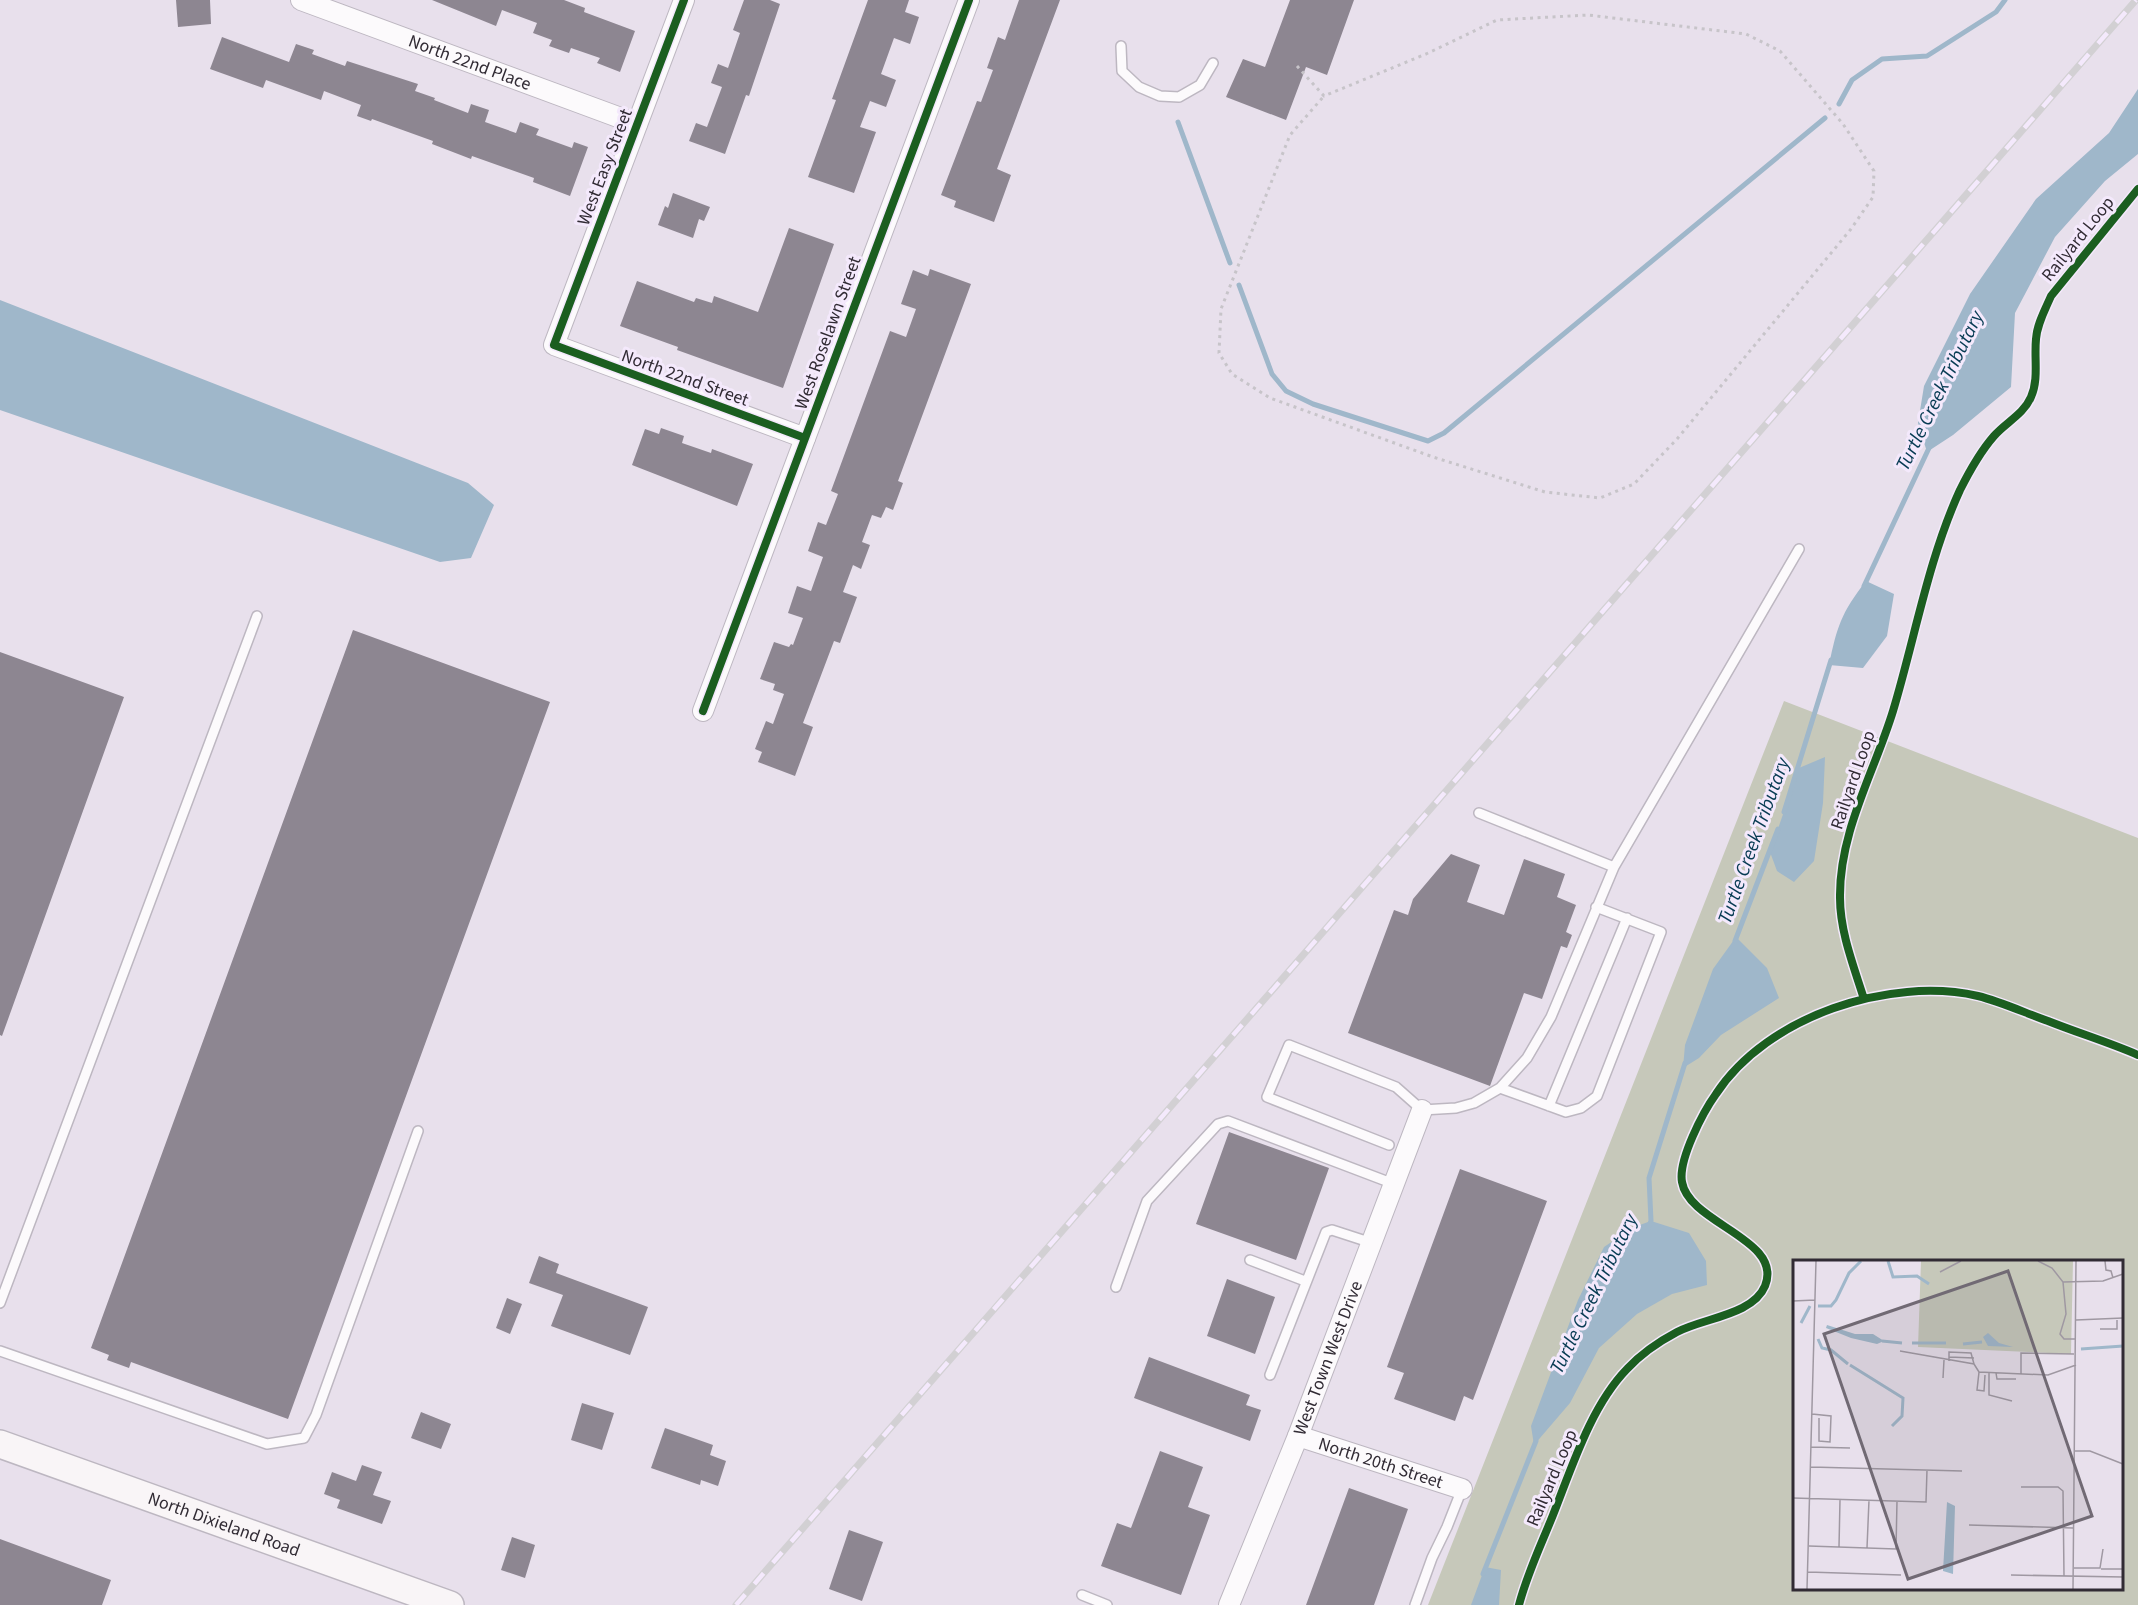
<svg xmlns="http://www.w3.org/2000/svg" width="2138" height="1605" viewBox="0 0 2138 1605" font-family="'Source Sans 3',sans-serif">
<rect width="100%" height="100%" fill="#e8e0ec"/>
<path fill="#c6c8ba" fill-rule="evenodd" d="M1784,701L2138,838V1605H1428ZM1794,1262H2122V1588H1794Z"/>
<path fill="#9fb7ca" d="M2138,89V154L2105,181L2055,237L2015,313L2011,387L1953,435L1927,452L1918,423L1924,386L1970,294L2036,199L2109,133Z
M0,300L468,483L494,505L471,558L440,562L0,410Z
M1866,581L1894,594L1887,636L1863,668L1829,665C1837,627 1841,613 1866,581Z
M1825,757L1823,803L1814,861L1794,882L1777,871L1770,852L1799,768Z
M1736,937L1767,968L1779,998L1721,1035L1699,1058L1683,1068L1685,1045L1713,969Z
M1651,1221L1689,1233L1706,1261L1707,1285L1672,1294L1637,1314L1599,1348L1570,1403L1534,1445L1531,1426L1578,1300L1604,1247L1634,1227Z
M1485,1567L1501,1570L1499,1605H1471Z"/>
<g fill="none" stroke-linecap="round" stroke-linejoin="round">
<path stroke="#9fb7ca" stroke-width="5" d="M1839,104L1852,80L1882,59L1927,56L1996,12L2005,0
M1178,122L1230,263
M1239,285L1272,374L1286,391L1313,404L1428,441L1444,433L1825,118
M1864,586L1929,448
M1784,812L1831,660
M1735,941L1778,829
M1648,1228L1651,1221L1649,1178L1685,1063
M1483,1574L1536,1441"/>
</g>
<path fill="#8d8691" d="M176,0H210L211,24L178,27Z
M432,0H564L585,8L584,12L635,31L620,72L597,63L600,58L571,48L569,53L549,46L552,40L533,33L537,23L502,10L496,26Z
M744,0H770L780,4L749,96L746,95L725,154L689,141L696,123L707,127L722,87L711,83L718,64L728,68L740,33L733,30Z
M868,0H909L905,12L919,17L910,44L894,38L881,74L896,80L886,107L870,101L860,127L876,132L854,193L808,177L836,100L832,99Z
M1019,0H1060L997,169L1011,175L994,222L954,207L956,201L941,195L977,101L981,102L993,70L987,68L998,37L1005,40Z
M1290,0H1354L1327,75L1306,67L1286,120L1226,97L1243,59L1265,67Z
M222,37L289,62L296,44L314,50L312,54L345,66L347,61L418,84L415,91L435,98L434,100L468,113L471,104L489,110L485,122L516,133L520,122L539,129L536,135L572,148L574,142L588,147L570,196L533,182L534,178L472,156L471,159L432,144L433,141L372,119L371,121L357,116L361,105L324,91L321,100L266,80L263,88L210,69Z
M673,193L710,207L704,221L699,219L693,238L658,225L665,206L668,208Z
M789,228L834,244L783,388L677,350L678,347L620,326L637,281L694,302L696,298L712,303L714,296L758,312Z
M930,269L971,284L898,481L903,483L893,510L886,507L881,518L872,515L862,542L870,545L861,569L853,565L843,592L857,597L840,643L834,641L803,723L813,727L795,776L758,762L762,752L755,749L766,721L773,724L784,694L773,690L775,684L760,679L774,642L789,647L791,644L793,645L803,618L788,613L797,586L811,591L823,557L808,551L818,522L826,525L838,494L831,491L890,331L906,337L916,309L901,304L913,270L928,276Z
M661,428L684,436L682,443L711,453L712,449L753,464L737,506L632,465L645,429L659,434Z
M353,630L550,702L288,1419L131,1362L129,1368L107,1360L109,1355L91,1348Z
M0,652L124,697L2,1036L0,1035Z
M1451,854L1480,865L1467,902L1504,915L1524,859L1565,874L1557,897L1576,905L1566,932L1572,935L1567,948L1561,946L1542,999L1524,993L1490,1086L1348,1033L1394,910L1408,915L1413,899Z
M1229,1132L1329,1168L1296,1260L1196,1224Z
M1460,1169L1547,1201L1473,1400L1464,1396L1455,1421L1394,1399L1404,1373L1387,1367Z
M539,1256L559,1264L556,1273L648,1307L630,1355L551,1326L563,1295L529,1283Z
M1227,1279L1275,1297L1255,1354L1207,1336Z
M507,1298L522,1304L510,1334L496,1328Z
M1149,1357L1250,1395L1246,1405L1261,1410L1250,1441L1134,1398Z
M582,1403L614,1413L602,1450L571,1440Z
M421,1412L451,1424L441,1449L411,1438Z
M665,1428L713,1445L710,1455L726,1461L718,1486L701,1480L700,1485L651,1468Z
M1160,1451L1203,1467L1188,1507L1210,1515L1181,1595L1101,1566L1117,1523L1131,1528Z
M362,1465L382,1472L373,1495L391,1501L382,1524L337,1508L340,1500L324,1494L332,1472L356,1481Z
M1349,1488L1408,1509L1374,1605H1306Z
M849,1530L883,1542L862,1601L829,1589Z
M512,1537L535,1545L525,1578L501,1570Z
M0,1539L111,1580L102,1605H0Z"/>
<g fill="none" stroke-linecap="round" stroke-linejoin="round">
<g stroke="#bdb7c1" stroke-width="12">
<path id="lane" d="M1121,46L1122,71L1139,87L1160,96L1179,97L1200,85L1213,63
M1479,813L1614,867
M1500,1088L1566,1112L1581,1108L1597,1096L1661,932L1596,907
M1549,1106L1627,918
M1389,1145L1267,1097L1289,1045L1396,1087L1422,1110L1456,1108L1474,1103L1500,1088L1527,1058L1551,1017L1614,867L1799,549
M1250,1260L1305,1281
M1116,1287L1147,1201L1218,1124L1228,1121L1394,1184
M0,1303L257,616
M0,1351L267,1444L304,1438L316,1415L418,1131
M1270,1375L1326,1232L1332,1230L1372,1243
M1082,1595L1107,1605
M1415,1605L1432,1558L1447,1527L1462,1489"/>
</g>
<g stroke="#bdb7c1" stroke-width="22">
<g id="street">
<path id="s1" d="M301,0L637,124"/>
<path d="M684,0L554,345L805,438"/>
<path d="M703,711L969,0"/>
<path id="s2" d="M1298,1436L1462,1489"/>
<path id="s3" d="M1229,1605L1298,1436L1422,1110"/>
</g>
</g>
<g stroke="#bdb7c1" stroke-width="30">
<g id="secondary">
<path id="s4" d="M0,1444L450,1605"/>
</g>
</g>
<path stroke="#c7c4c9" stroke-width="3" stroke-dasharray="3 4.5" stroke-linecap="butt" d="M1297,66L1324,96L1426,54L1497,20L1588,15L1746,34L1780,51L1843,124L1874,171L1873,197L1851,229L1677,439L1634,484L1600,498L1545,492L1433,457L1270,398L1232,374L1219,353L1221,309L1290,135L1324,96"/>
<use href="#lane" stroke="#fcfafc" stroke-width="9"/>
<use href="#street" stroke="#fcfafc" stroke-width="20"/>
<use href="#secondary" stroke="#f9f5f7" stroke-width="27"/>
<g stroke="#d2d0d3" stroke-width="7">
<path id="rail" d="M736,1605L2136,0"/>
</g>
<use href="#rail" stroke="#f4e9fc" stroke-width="4.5" stroke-dasharray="14" stroke-linecap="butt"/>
<g stroke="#f4e9fc" stroke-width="11">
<path id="cycleway" d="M684,0L554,345L805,438
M703,711L969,0
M1864,999C1854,967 1840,932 1840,898C1839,832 1874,773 1893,711C1915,638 1928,560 1960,490C1969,472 1980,452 1994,436C2005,423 2024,414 2031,397C2039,379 2034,359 2036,339C2037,324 2045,310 2051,296L2138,189
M1519,1605C1527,1574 1541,1545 1553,1515C1572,1467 1591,1406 1627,1369C1640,1355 1660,1341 1677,1332C1703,1318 1753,1315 1765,1286C1784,1239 1689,1224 1682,1182C1678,1160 1703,1112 1716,1094C1767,1016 1890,976 1978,996C2002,1002 2025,1013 2048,1021C2078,1033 2108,1042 2138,1055"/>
</g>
<use href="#cycleway" stroke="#1b5e20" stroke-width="8"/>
</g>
<g text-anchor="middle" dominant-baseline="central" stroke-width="6" stroke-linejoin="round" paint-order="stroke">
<g font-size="18" fill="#312b34" stroke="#f4e9fc">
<text stroke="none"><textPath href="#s1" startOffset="180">North 22nd Place</textPath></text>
<text transform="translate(605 167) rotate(-69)">West Easy Street</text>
<text transform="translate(2078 239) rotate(-51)">Railyard Loop</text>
<text transform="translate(828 333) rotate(-70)">West Roselawn Street</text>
<text transform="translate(685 378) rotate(20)">North 22nd Street</text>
<text transform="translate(1853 780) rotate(-71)">Railyard Loop</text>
<text stroke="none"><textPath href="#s3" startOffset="266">West Town West Drive</textPath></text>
<text stroke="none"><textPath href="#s2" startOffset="87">North 20th Street</textPath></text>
<text transform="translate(1552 1478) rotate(-67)">Railyard Loop</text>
<text stroke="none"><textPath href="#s4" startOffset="238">North Dixieland Road</textPath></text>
</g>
<g font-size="20" font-style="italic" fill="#073b53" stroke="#f4e9fc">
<text transform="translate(1940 391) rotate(-64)">Turtle Creek Tributary</text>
<text transform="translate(1754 841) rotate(-70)">Turtle Creek Tributary</text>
<text transform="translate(1594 1294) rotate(-64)">Turtle Creek Tributary</text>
</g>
</g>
<g transform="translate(1793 1260)">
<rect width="330" height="330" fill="#e8e0ec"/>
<path d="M128,1H280L278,94L125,87Z" fill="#c6c8ba"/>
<path d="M34,65L62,74H80L91,81L84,84L58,78L33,68ZM195,73L206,83L220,87L195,86L190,77ZM154,242L162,246L160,314L150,311Z" fill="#9fb7ca"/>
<path fill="none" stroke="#9fb7ca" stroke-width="3" d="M95,1L100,17L124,16L136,24M25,46H38L43,40L56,13L68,1M8,63L17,46M25,79L29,88L38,90L55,104M89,81L109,83M119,83H153M170,84L189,82M288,89L330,86M57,105L110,138L109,156L99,166"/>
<path fill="none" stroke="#9f98a2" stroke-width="1.5" d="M245,1L259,8L270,22L273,54L267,74L271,79H283M312,1L313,10L318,11L320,18M147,12L168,1M270,22L310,21L330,14M0,41L22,40M283,60L330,58M307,69H324V60M107,91L181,104L186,112L184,130L191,131L192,115M156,97L181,98M156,101V92L178,93L181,104M186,112L255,115L283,105M196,113V135L219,141M203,113L204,119H223M228,114V93L281,94M150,118L151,100M19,154L38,156L37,182L26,181V158M18,187L57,188M281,191H297L330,204M18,207L169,211M228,227H265L270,231L271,316M0,238L133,242L134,210M176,265L280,268M16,286L103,289L104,241M46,287L47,240M74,288L76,240M281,308H307L310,289M308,309H330M15,312L108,315M218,315L330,317M14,329L23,1M280,329L283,1"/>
<path fill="#716a74" fill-opacity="0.15" stroke="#716a74" stroke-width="3" d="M215,11L299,256L115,319L31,74Z"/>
<rect width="330" height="330" fill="none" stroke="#312b34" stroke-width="3"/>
</g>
</svg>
